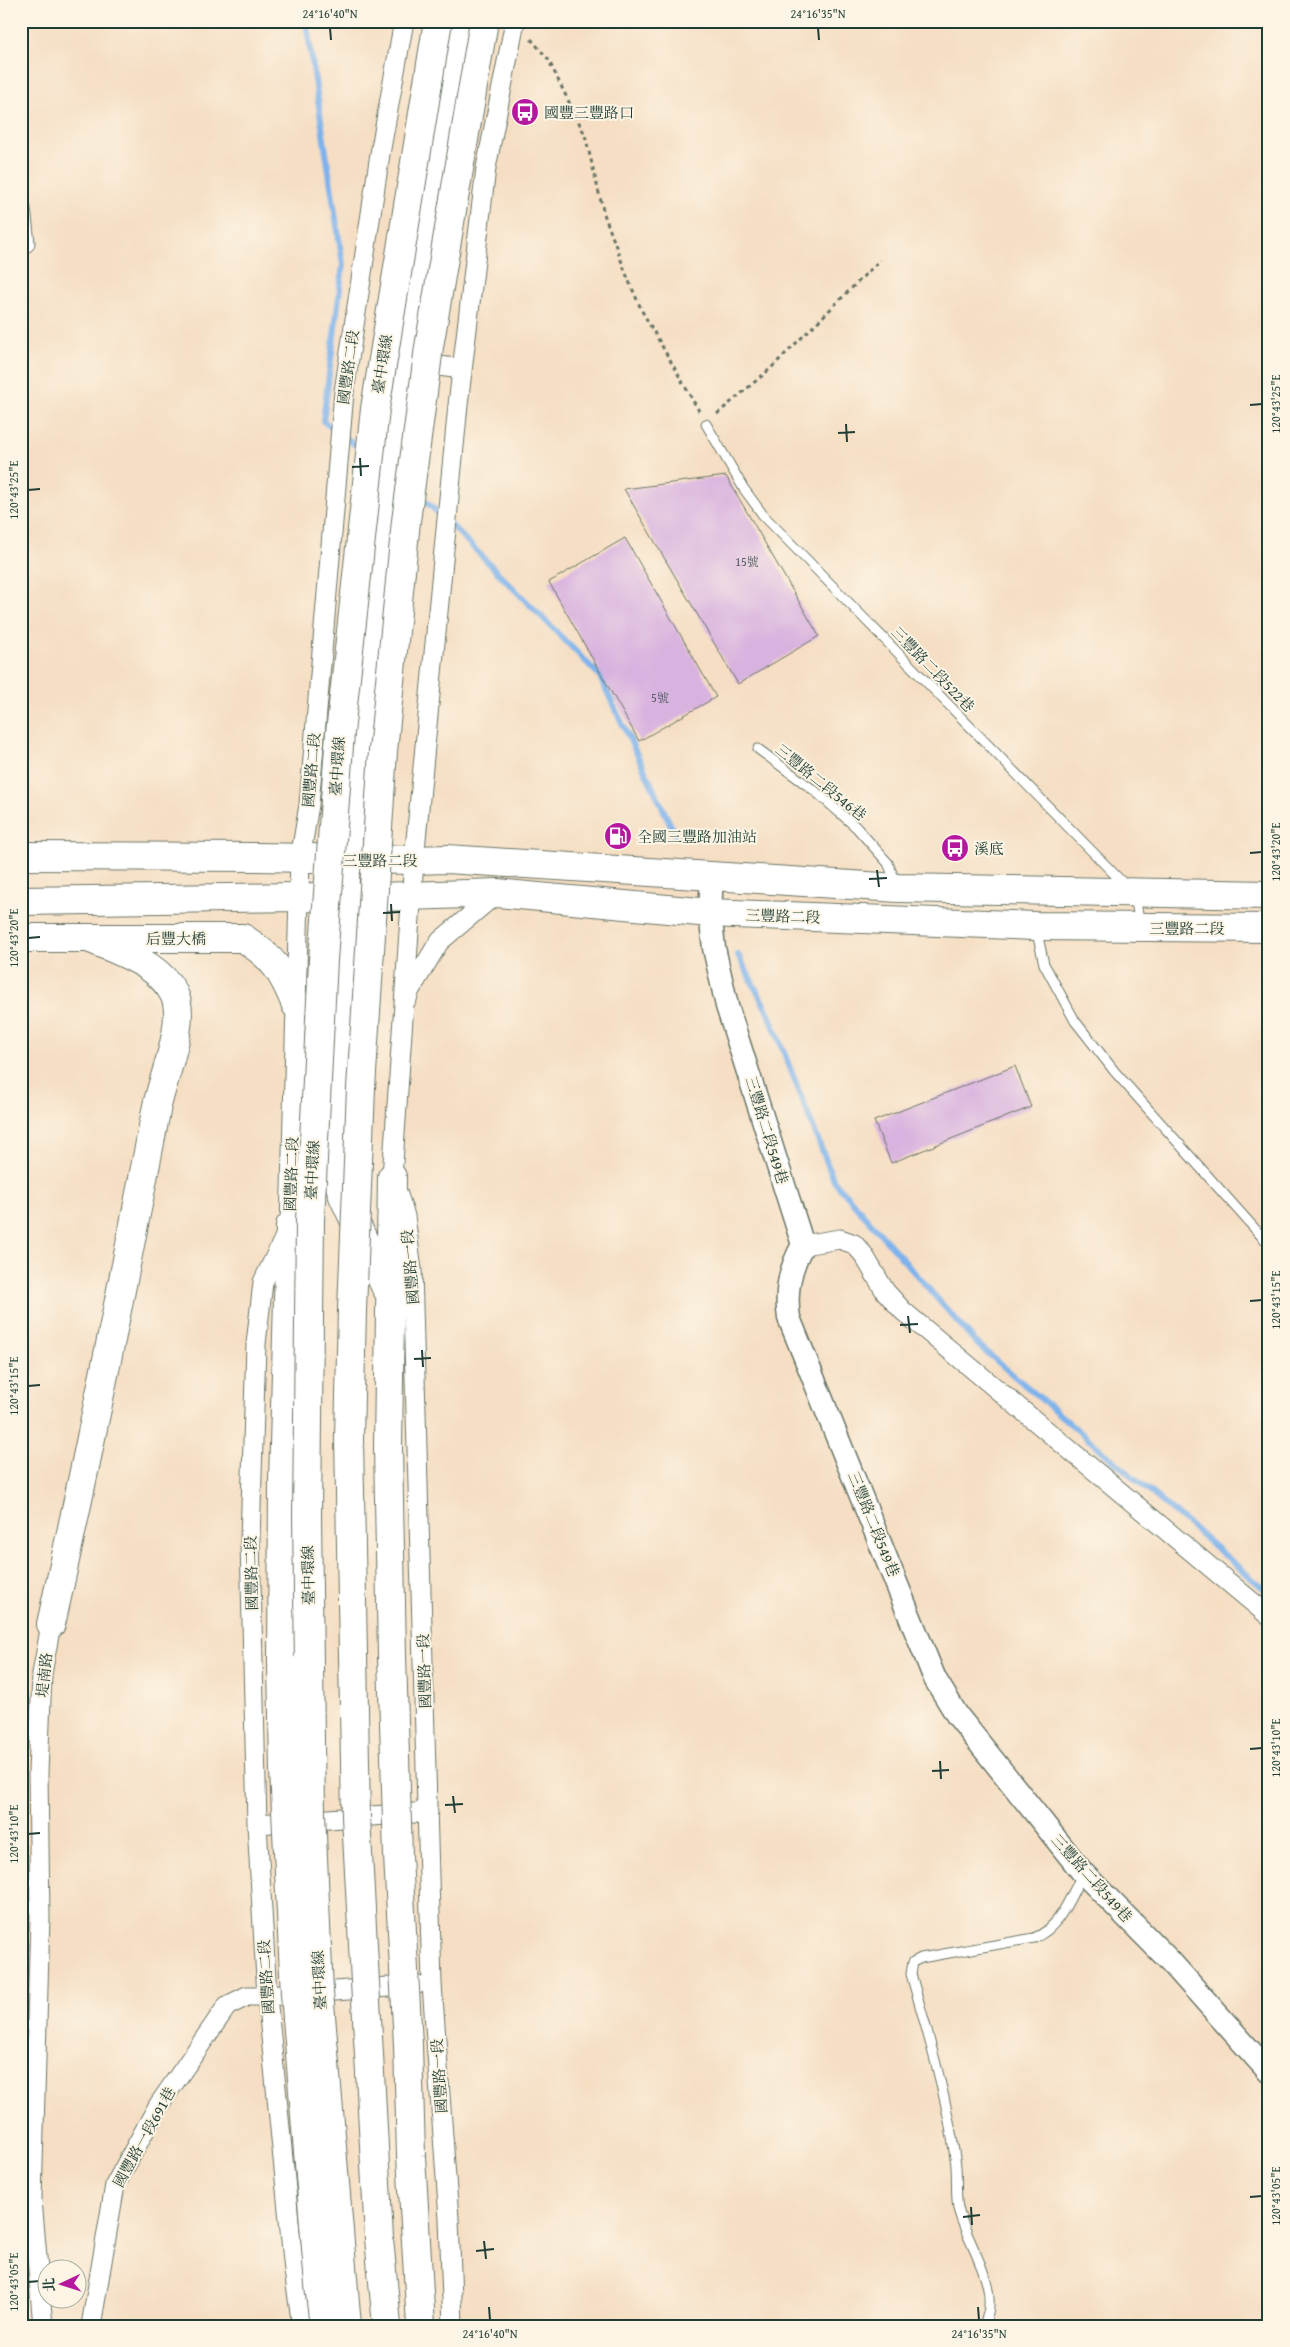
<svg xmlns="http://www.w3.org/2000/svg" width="1290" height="2347" viewBox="0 0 1290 2347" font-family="'Gentium Book Plus','Noto Serif TC',serif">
<rect width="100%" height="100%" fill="#fcf5e5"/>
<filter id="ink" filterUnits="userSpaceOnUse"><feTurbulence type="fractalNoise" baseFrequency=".02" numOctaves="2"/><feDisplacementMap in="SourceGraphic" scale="10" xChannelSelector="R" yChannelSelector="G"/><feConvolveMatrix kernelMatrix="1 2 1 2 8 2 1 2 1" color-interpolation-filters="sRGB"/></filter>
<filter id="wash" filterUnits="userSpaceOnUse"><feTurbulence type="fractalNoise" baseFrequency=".0096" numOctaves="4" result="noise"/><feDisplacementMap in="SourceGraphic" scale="20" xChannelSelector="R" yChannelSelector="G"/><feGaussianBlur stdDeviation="1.12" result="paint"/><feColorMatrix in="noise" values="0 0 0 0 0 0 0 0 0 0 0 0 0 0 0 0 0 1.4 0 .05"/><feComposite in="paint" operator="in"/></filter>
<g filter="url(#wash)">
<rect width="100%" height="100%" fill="#f5dec3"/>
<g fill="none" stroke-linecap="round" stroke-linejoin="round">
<path stroke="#7db2eb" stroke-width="6" d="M306,21L343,265L323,421L363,451
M416,493L444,518
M451,525L599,675L676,836
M738,955L769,1014L834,1181L978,1345L1269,1593"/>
</g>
<g id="blocks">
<path fill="#d9b3df" d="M726,476L819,636L738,684L624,489Z
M625,538L716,697L639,741L549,582Z
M1015,1066L1031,1107L891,1163L874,1121Z"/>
</g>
</g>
<g filter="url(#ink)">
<use href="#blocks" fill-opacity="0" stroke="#6a7566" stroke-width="1"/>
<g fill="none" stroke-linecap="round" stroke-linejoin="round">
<g stroke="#6a7566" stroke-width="11">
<path id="service" d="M706,424L744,489L763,515L1126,886
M758,749L815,791L856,827L888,863L897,885
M1135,896L1140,925
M1036,928L1044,964L1075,1021L1115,1072L1264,1239
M983,2326C1004,2289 966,2244 958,2208C955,2192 958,2175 955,2158C947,2096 928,2035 911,1974L913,1962L921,1958L1034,1938C1060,1928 1070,1897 1083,1873"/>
</g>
<g stroke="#6a7566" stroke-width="21">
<path id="minor" d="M21,209L25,243
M416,363L462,369
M348,898L362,727L404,362L460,21
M407,999L410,990L439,942L497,893
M803,1245L840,1239L854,1244L863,1254L885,1291L903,1311L1269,1616
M257,1824L428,1812
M43,2326L32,2200L40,1917L38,1773L42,1674L51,1624
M91,2326L115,2185L158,2106L227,2006L247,1996H267L416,1985
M302,2326L294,2271L267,1996L257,1824L250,1541L256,1344L263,1282L290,1226L300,859L309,805L344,392L380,154L404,21
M453,2326L449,2219L432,1984L412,1270L405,1216L392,1177L414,860L458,405L486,168L515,21"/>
</g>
<g stroke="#6a7566" stroke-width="25">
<path id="tertiary" d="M712,875L710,913L714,948L727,1006L803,1245C789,1269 785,1292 789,1318L935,1679L957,1715L1083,1873L1170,1961L1269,2072"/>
</g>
<g stroke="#6a7566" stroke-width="30">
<path id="primary" d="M21,856L257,857L414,860L447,859L898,888L1269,895
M21,901L297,897L348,898L497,893L710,913L1035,926L1269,928
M21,938H243C274,958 282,971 296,1005
M51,1624C89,1454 123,1283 156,1111C161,1082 188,1021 174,994C159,964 120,952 91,939"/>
</g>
<g stroke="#6a7566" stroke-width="30">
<path id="motorway" d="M348,898L336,1148L337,1176L343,1196L386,1288
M392,1177L388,1447L392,1656
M282,1663L283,1481L290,1226"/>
</g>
<path stroke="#6a7566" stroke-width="3" stroke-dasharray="4 4" stroke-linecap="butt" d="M531,39L548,59L585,135L604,214L628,279L642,311L699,411
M717,414L770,369L880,260"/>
<use href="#service" stroke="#fff" stroke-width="9"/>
<use href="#minor" stroke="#fff" stroke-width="19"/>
<use href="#tertiary" stroke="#fff" stroke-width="22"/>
<use href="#primary" stroke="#fff" stroke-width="28"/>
<use href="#motorway" stroke="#fff" stroke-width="28"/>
<g stroke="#6a7566" stroke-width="30" stroke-linecap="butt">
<path id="motorway-bridge" d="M392,1656L398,1856L408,2045L411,2156L421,2326
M282,1663L284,1771L295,1994L319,2285L324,2326
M347,2326L319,1992L311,1813L307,1517L310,1220L323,960L340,733L375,409L438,21
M387,2326L379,2238L356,1817L349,1438L352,1310L361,1088L383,751L406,521L429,347L484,21"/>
</g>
<use href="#motorway-bridge" stroke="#fff" stroke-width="28"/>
</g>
</g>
<path fill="none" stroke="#1f3d34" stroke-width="2" d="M330,28L331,40M818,28L819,40M1250,405L1262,404M846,424L847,442M838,433L855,432M360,458L361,476M352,467L369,466M28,490L40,489M1250,853L1262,852M877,870L879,887M869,879L887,878M391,904L392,921M383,913L400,912M28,938L40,937M1250,1301L1262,1300M908,1316L910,1333M900,1325L918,1324M422,1350L423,1367M414,1359L431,1358M28,1386L40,1385M1250,1749L1262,1748M940,1761L941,1779M932,1771L949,1770M453,1796L455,1813M445,1805L463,1804M28,1834L40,1833M1250,2197L1262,2196M971,2207L972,2225M963,2217L980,2215M484,2241L486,2259M476,2251L494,2249M28,2282L40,2281M489,2307L490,2320M978,2307L979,2320"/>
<defs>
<g id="bus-disc" transform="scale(1.4375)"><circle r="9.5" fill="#b5179e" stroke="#fcf5e5"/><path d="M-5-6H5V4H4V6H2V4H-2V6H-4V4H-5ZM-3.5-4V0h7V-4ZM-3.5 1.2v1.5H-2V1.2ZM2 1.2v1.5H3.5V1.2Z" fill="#fff"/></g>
<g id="fuel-disc" transform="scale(1.4375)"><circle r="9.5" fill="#b5179e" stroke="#fcf5e5"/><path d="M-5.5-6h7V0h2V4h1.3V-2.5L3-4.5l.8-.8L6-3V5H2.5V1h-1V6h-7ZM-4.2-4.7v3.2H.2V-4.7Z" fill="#fff"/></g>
</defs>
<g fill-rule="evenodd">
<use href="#bus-disc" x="525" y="112"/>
<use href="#fuel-disc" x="618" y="836"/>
<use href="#bus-disc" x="955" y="848"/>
</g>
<g text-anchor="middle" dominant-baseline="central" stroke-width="4" stroke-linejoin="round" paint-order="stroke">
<g font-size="12" fill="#4e5a5f">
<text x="747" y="561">15號</text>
<text x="660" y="697">5號</text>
</g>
<g font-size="15" fill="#1f3d34" stroke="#fcf5e5" text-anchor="start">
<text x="544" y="112">國豐三豐路口</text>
<text x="637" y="836">全國三豐路加油站</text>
<text x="974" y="848">溪底</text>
</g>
<g font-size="15" fill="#1f3d34" stroke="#fcf5e5">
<text transform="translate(382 364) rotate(-81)">臺中環線</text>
<text transform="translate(348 367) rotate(-82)">國豐路二段</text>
<text transform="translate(933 669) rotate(46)">三豐路二段522巷</text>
<text transform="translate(337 766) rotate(-86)">臺中環線</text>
<text transform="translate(311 770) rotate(-85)">國豐路二段</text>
<text transform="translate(821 782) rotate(39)">三豐路二段546巷</text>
<text x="380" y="860">三豐路二段</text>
<text transform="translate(783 916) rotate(2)">三豐路二段</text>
<text x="1187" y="928">三豐路二段</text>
<text x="176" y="938">后豐大橋</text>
<text transform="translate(767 1130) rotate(73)">三豐路二段549巷</text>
<text transform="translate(312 1170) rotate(-87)">臺中環線</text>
<text transform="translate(291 1174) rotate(-88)">國豐路二段</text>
<text transform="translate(410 1267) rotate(-95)">國豐路一段</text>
<text transform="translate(874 1524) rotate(68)">三豐路二段549巷</text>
<text transform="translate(251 1573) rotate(-91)">國豐路二段</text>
<text transform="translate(308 1575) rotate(-91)">臺中環線</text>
<text transform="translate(424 1671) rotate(-92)">國豐路一段</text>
<text transform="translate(44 1675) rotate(-84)">堤南路</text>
<text transform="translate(1092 1878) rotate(48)">三豐路二段549巷</text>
<text transform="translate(266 1977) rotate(-94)">國豐路二段</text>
<text transform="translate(319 1980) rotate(-93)">臺中環線</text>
<text transform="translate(439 2076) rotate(-94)">國豐路一段</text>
<text transform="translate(144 2137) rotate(-61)">國豐路一段691巷</text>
</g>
</g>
<rect width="1290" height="2347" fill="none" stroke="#fcf5e5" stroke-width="55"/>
<g transform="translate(62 2284) rotate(266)"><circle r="24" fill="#fcf5e5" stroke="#a4ab9e"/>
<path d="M0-4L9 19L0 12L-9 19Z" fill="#b5179e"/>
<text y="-8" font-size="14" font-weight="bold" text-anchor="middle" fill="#1f3d34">北</text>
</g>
<rect x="28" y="28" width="1234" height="2292" fill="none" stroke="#1f3d34" stroke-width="2"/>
<g font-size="12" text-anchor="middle" fill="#1f3d34">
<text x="330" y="18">24°16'40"N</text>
<text x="818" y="18">24°16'35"N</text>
<text transform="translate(1276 404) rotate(-90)" y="4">120°43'25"E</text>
<text transform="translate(14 490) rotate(-90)" y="4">120°43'25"E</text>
<text transform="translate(1276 852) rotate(-90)" y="4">120°43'20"E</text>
<text transform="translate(14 938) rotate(-90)" y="4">120°43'20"E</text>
<text transform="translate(1276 1300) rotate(-90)" y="4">120°43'15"E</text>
<text transform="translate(14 1386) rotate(-90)" y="4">120°43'15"E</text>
<text transform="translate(1276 1748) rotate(-90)" y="4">120°43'10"E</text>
<text transform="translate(14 1834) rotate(-90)" y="4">120°43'10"E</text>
<text transform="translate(1276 2196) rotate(-90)" y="4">120°43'05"E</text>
<text transform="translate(14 2282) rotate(-90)" y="4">120°43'05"E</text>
<text x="490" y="2338">24°16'40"N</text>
<text x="979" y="2338">24°16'35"N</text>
</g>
</svg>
